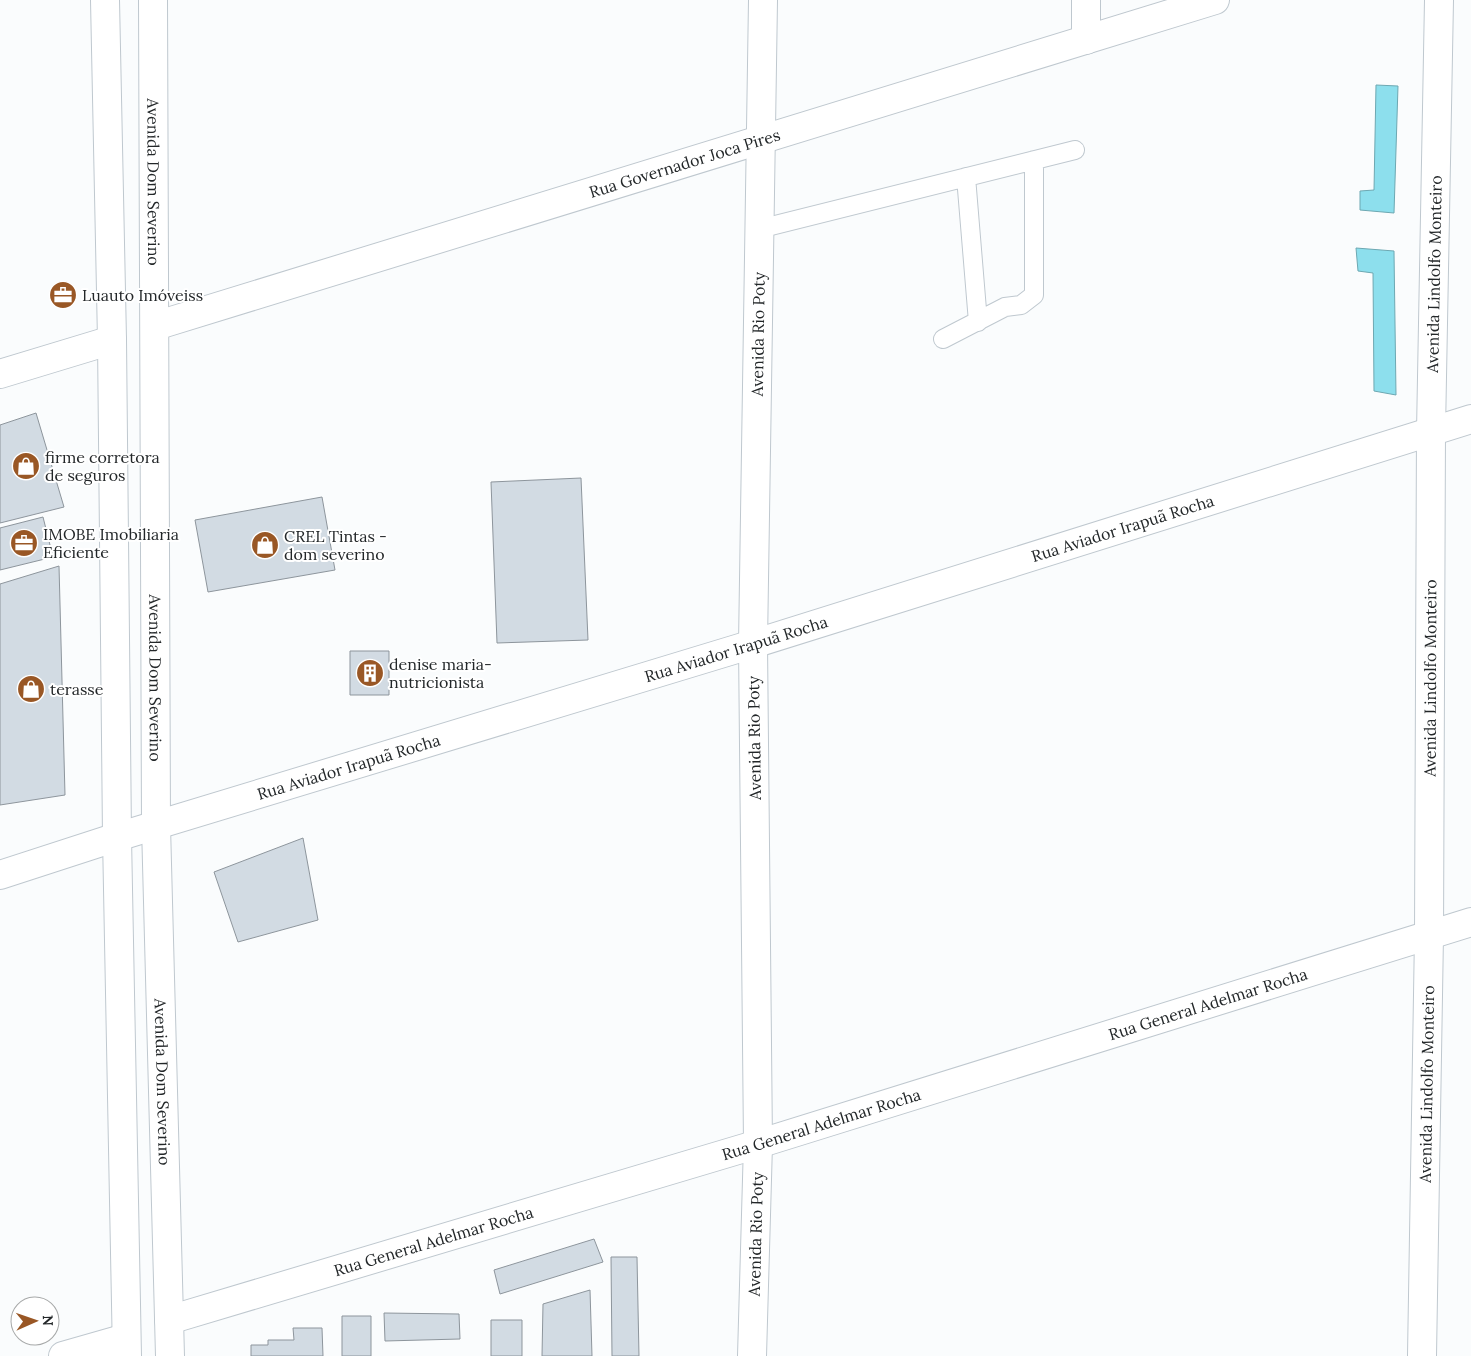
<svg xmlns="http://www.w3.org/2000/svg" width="1471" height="1356" viewBox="0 0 1471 1356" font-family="Lora,serif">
<rect width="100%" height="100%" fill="#fafcfd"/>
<path fill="#8ddfed" stroke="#6da8b2" d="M1376,85L1398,86L1394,213L1360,210V191L1374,190Z
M1356,248L1394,251L1396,395L1374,391L1373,273L1358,271Z"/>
<path fill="#d2dbe3" stroke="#8d959c" d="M36,413L64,507L0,523V425Z
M581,478L588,640L497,643L491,482Z
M322,497L335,570L208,592L195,520Z
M43,517L53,557L0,570V528Z
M59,566L65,795L0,805V584Z
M350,651H389V695H350Z
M303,838L318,920L238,942L214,872Z
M594,1239L603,1262L500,1294L494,1270Z
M611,1257H637L639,1356H612Z
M590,1290L592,1356H542L543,1304Z
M384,1313L459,1314L460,1339L385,1341Z
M342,1316H371V1356H342Z
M491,1320H522V1356H491Z
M293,1328H322L323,1356H251V1345H268V1340H294Z"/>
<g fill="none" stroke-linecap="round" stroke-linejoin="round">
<g stroke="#bfc8cf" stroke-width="20">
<path id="service" d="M966,177L978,322
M759,229L1075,150
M943,339L1005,307L1021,305L1034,295V160"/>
</g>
<g stroke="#bfc8cf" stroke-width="30">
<g id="minor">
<path d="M1086,40V0"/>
<path id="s1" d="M155,326L1215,0"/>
<path d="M0,374L112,340"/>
<path id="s2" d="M169,1320L758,1144L1471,922"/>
<path d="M63,1356L126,1338"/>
<path id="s3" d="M752,1356L758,1144L753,644L763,0"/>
</g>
</g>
<g stroke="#bfc8cf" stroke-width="30">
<g id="tertiary">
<path id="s4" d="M0,875L117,837L753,644L1471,419"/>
<path id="s5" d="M1422,1356L1429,935L1431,431L1439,0"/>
</g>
</g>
<g stroke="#bfc8cf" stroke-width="30">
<g id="secondary">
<path d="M105,0L112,340L117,837L127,1356"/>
<path id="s6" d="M153,0L156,826L170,1356"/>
</g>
</g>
<use href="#service" stroke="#fff" stroke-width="18"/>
<use href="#minor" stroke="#fff" stroke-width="28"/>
<use href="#tertiary" stroke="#fff" stroke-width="28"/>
<use href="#secondary" stroke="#fff" stroke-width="28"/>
</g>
<defs>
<g id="office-disc" transform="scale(1.4375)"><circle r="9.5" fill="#995725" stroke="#fff"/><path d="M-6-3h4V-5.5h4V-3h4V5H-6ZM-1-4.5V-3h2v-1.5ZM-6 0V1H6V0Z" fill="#fff"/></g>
<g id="shop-disc" transform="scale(1.4375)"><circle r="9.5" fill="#995725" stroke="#fff"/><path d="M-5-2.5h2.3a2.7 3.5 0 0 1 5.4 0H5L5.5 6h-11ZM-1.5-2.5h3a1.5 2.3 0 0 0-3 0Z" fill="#fff"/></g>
<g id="building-disc" transform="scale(1.4375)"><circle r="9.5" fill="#995725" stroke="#fff"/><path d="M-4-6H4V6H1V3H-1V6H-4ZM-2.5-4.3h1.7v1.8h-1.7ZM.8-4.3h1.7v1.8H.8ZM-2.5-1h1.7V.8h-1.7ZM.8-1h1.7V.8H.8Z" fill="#fff"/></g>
</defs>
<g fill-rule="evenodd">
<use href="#office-disc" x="63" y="295"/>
<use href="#shop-disc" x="26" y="466"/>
<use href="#office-disc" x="24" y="543"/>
<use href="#shop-disc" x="265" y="545"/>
<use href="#building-disc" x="370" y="673"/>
<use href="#shop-disc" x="31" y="689"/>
</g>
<g text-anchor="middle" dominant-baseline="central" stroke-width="4" stroke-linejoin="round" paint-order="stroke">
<g font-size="16" fill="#232729" stroke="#fff">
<text stroke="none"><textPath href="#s1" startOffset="554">Rua Governador Joca Pires</textPath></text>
<text stroke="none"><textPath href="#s6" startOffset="182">Avenida Dom Severino</textPath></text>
<text stroke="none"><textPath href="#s5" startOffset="1082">Avenida Lindolfo Monteiro</textPath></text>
<text stroke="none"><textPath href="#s3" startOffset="1022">Avenida Rio Poty</textPath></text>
<text stroke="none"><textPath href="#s4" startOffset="1175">Rua Aviador Irapuã Rocha</textPath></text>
<text stroke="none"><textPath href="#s4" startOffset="770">Rua Aviador Irapuã Rocha</textPath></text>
<text stroke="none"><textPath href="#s6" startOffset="678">Avenida Dom Severino</textPath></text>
<text stroke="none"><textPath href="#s5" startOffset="678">Avenida Lindolfo Monteiro</textPath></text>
<text transform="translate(754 738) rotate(-91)">Avenida Rio Poty</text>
<text stroke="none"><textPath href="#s4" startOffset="365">Rua Aviador Irapuã Rocha</textPath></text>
<text stroke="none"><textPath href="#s2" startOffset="1086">Rua General Adelmar Rocha</textPath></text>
<text stroke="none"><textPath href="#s6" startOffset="1082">Avenida Dom Severino</textPath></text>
<text stroke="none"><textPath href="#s5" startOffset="272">Avenida Lindolfo Monteiro</textPath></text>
<text stroke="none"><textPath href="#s2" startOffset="681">Rua General Adelmar Rocha</textPath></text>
<text stroke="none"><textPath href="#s3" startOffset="122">Avenida Rio Poty</textPath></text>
<text stroke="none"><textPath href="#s2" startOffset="276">Rua General Adelmar Rocha</textPath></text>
</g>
<g font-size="16" fill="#232729" stroke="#fff" text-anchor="start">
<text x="82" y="295">Luauto Imóveiss</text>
<text x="45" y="457">firme corretora<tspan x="45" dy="18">de seguros</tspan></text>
<text x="43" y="534">IMOBE Imobiliaria<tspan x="43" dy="18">Eficiente</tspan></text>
<text x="284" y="536">CREL Tintas -<tspan x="284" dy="18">dom severino</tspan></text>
<text x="389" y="664">denise maria-<tspan x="389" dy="18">nutricionista</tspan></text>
<text x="50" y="689">terasse</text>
</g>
</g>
<g transform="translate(35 1321) rotate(88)"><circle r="24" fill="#ffffff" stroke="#a7a9a9"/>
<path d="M0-4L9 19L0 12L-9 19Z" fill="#995725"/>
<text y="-8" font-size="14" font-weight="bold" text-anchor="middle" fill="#232729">N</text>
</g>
</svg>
